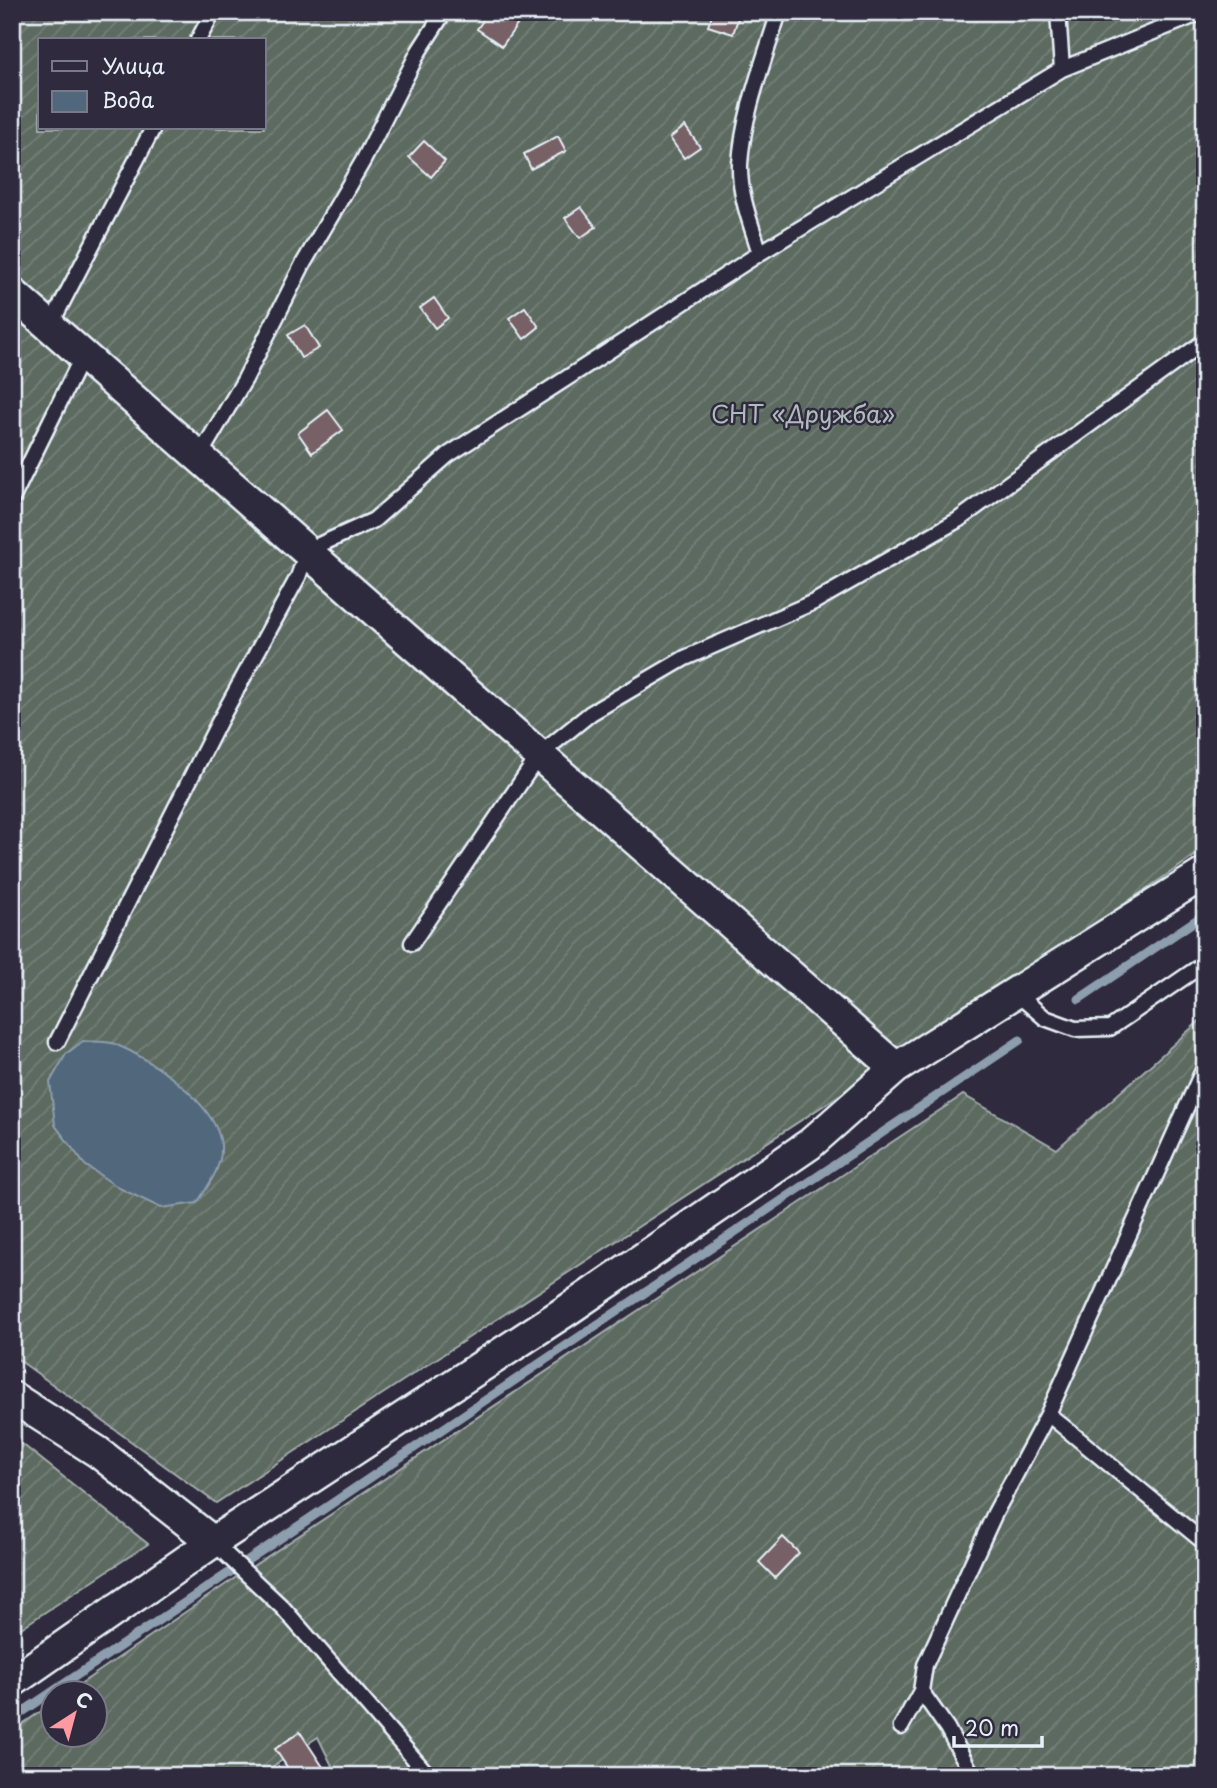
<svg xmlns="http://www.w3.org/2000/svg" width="1217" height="1788" viewBox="0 0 1217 1788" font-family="'Playpen Sans',sans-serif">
<defs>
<pattern id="garden-furrows" width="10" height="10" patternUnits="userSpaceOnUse" patternTransform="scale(1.75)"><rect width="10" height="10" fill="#5d6a60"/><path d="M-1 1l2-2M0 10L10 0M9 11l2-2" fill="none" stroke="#748078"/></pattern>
</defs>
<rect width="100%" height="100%" fill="#2f2a3d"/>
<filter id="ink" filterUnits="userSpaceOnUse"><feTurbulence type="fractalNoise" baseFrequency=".0143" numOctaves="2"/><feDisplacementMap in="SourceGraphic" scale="14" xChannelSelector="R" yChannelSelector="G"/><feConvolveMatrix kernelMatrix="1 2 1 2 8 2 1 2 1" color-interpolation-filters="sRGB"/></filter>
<g filter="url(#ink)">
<path fill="url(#garden-furrows)" stroke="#a2aeac" stroke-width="2" fill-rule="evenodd" d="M12,12H1205V849L916,1045L216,1503L12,1355ZM40,40H264V128H40Z
M1205,1016V1776H337L318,1737L258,1776H12V1731L52,1704V1736H94V1694L67,1693L235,1578L963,1095L1057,1149Z
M12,1436L148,1544L12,1634Z"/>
<path fill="#51677c" stroke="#8d9eae" stroke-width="2" d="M83,1041C93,1042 106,1041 115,1044C151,1059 211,1100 220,1139C226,1162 209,1185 197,1203L161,1208L119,1188L85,1165L55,1125L50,1082L66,1054Z"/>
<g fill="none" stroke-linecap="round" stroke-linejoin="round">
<path stroke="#8d9eae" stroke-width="9" d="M1079,999L1205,914
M12,1719L1020,1040"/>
</g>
<path fill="#776066" stroke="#e8f1f8" stroke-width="2" d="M489,12H514L522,18L502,46L477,29Z
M713,12H740L733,34L708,26Z
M685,126L700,147L684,158L670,138Z
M558,136L566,151L531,169L524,154Z
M424,141L445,161L431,177L409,157Z
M581,207L596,227L580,238L565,218Z
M434,298L448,318L435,328L420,308Z
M525,307L539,327L524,339L509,318Z
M305,325L319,348L301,358L288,335Z
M328,410L343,430L312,453L298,433Z
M783,1537L799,1553L775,1578L759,1562Z
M300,1732L323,1767L310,1776H293L275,1749Z"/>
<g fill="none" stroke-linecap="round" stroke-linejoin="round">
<g stroke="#e8f1f8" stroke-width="19">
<path id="lane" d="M198,40L213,12
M1062,69L1203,12
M760,253C751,224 739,195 740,164C743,113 764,61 779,12
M51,324L153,128
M200,455L245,379L303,264L363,161L419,51L444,12
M12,499L84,353
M412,943L540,754L591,713L685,658L814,602L958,520L1205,341
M1017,994L1045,1018L1075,1029L1110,1028L1205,963
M57,1042L219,722L298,577L308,550L374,520L448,455L760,253L1062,69L1058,12
M1048,1414L1205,1543
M213,1542L283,1608L429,1776
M901,1727L921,1691
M973,1776L947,1728L921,1691L925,1665L995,1513L1048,1414L1205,1066"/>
</g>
<g stroke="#e8f1f8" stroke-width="35">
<path id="street" d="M12,293L896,1068
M12,1397L98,1452L213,1542
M12,1682L213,1542L569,1309L810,1144L896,1068L1205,873"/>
</g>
<use href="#lane" stroke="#2f2a3d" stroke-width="14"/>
<use href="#street" stroke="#2f2a3d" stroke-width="30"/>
</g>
</g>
<g text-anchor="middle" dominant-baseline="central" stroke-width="5" stroke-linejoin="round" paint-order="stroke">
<g font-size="24" fill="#b0bbbb" stroke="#2f2a3d">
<text x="803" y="413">СНТ «Дружба»</text>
</g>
</g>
<rect width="1217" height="1788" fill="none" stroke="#2f2a3d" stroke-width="42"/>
<rect x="21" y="21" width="1175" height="1746" fill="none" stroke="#e8f1f8" stroke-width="2.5" filter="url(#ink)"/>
<rect x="38" y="38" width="228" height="91" fill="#2f2a3d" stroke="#797a88" stroke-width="2"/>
<rect x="52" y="61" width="35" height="10" fill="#2f2a3d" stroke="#797a88" stroke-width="2"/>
<text x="102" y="74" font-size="21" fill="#e8f1f8">Улица</text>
<rect x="52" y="91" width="35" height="21" fill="#51677c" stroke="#797a88" stroke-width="2"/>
<text x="102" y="108" font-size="21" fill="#e8f1f8">Вода</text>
<g transform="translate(74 1714) rotate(36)"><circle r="33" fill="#2f2a3d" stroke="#797a88" stroke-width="2"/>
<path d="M0-5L12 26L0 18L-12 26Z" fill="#ff9aa2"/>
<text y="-10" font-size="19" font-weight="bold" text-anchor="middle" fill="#e8f1f8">С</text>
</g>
<path d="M954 1736v10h88v-10" fill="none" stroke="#e8f1f8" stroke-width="3.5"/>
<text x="965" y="1736" font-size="21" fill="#e8f1f8" stroke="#2f2a3d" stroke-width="5" paint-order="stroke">20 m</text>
</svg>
